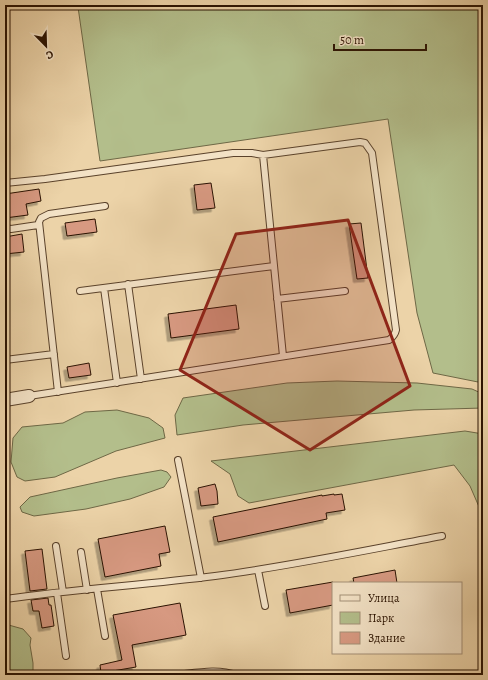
<svg xmlns="http://www.w3.org/2000/svg" width="488" height="680" viewBox="0 0 488 680" font-family="Alegreya,serif">
<defs>
<filter id="shadow"><feDropShadow dx="-3.5" dy="3.5" stdDeviation="0" flood-color="#0004"/></filter>
</defs>
<rect width="100%" height="100%" fill="#ecd3a8"/>
<filter id="stains"><feTurbulence type="fractalNoise" baseFrequency=".005" numOctaves="4"/><feColorMatrix values="0 0 0 0 .2 0 0 0 0 .09 0 0 0 0 .02 0 0 0 .5 -.17"/></filter>
<radialGradient id="worn" r=".72"><stop offset=".6" stop-color="#630" stop-opacity="0"/><stop offset="1" stop-color="#630" stop-opacity=".3"/></radialGradient>
<path fill="#b3be8b" stroke="#6e6846" d="M84,5H483V383L433,373L417,313L388,119L100,161L78,7Z
M337,381L417,383L472,389L483,394V408L414,410L243,425L177,435L175,415L183,398L287,383Z
M117,410L149,418L163,428L165,438L116,451L55,477L25,481L17,477L11,462L13,438L22,427L63,423L85,412Z
M465,431L483,434V516L470,486L454,465L249,503L238,496L230,474L211,461Z
M161,470L167,472L171,477L164,487L130,499L86,509L34,516L22,512L20,507L30,497L117,478Z
M5,624L23,629L31,638L30,645L33,663V675H5Z"/>
<path fill="#d79981" stroke="#2a1201" filter="url(#shadow)" d="M211,183L215,208L197,210L194,185Z
M39,189L41,201L26,204L28,215L5,218V194Z
M95,219L97,232L67,236L65,223Z
M361,223L368,278L357,279L349,224Z
M22,234L24,252L5,254V237Z
M236,305L239,329L171,338L168,314Z
M89,363L91,375L69,378L67,367Z
M215,484L217,491L218,504L201,506L198,488Z
M334,494V495L342,494L345,510L326,513L327,519L218,542L213,517L322,495V496Z
M165,526L170,552L159,554L161,566L105,577L98,539Z
M42,549L47,589L30,591L25,551Z
M395,570L397,583H354L353,578Z
M333,582V605L290,613L286,590Z
M48,598L49,605H51L54,626L42,628L39,611H33L31,600Z
M180,603L186,635L132,645L136,667L101,673L100,665L122,660L113,615Z"/>
<g fill="none" stroke-linecap="round" stroke-linejoin="round">
<g stroke="#5a422b" stroke-width="8">
<path id="lane" d="M263,155L283,356
M5,183L45,179L233,153H252L263,155L360,142L365,143L372,153L396,330C395,335 393,337 389,340L29,396
M5,228L11,229L38,225
M128,284L141,379
M104,288L117,383
M80,291L274,266
M277,299L345,291
M5,360L54,354
M58,392L39,222L41,218L49,214L105,206
M178,460L201,578
M56,546L63,592
M81,552L87,590
M258,570L265,606
M97,589L105,636
M57,593L66,656
M5,599C75,589 145,585 215,576C291,566 367,550 442,536
M175,675C195,673 218,668 236,675"/>
</g>
<g stroke="#5a422b" stroke-width="14">
<path id="street" d="M5,400L29,396"/>
</g>
<use href="#lane" stroke="#f3e2c6" stroke-width="6"/>
<use href="#street" stroke="#f3e2c6" stroke-width="12"/>
</g>
<path fill="#8f2418" fill-opacity="0.2" stroke="#8f2418" stroke-width="3" stroke-linejoin="round" d="M348,220L410,386L310,450L180,370L236,234Z"/>
<rect width="488" height="680" fill="none" stroke="#ecd3a8" stroke-width="20"/>
<rect x="6" y="6" width="476" height="668" fill="none" stroke="#2a1201" stroke-width="2"/>
<rect x="10" y="10" width="468" height="660" fill="none" stroke="#2a1201"/>
<rect x="332" y="582" width="130" height="72" fill="#f3e2c6" stroke="#a38f77"/>
<rect x="340" y="595" width="20" height="6" fill="#f3e2c6" stroke="#a38f77"/>
<text x="368" y="602" font-size="12" fill="#2a1201">Улица</text>
<rect x="340" y="612" width="20" height="12" fill="#b3be8b" stroke="#a38f77"/>
<text x="368" y="622" font-size="12" fill="#2a1201">Парк</text>
<rect x="340" y="632" width="20" height="12" fill="#d79981" stroke="#a38f77"/>
<text x="368" y="642" font-size="12" fill="#2a1201">Здание</text>
<g transform="translate(46 46) rotate(157)" stroke="#f3e2c6" stroke-width="3" paint-order="stroke">
<path d="M0-3L7 15L0 10L-7 15Z" fill="#2a1201"/>
<text y="-6" font-size="11" font-weight="bold" text-anchor="middle" fill="#2a1201">С</text>
</g>
<path d="M334 44v6h92v-6" fill="none" stroke="#2a1201" stroke-width="2"/>
<text x="340" y="44" font-size="12" fill="#2a1201" stroke="#f3e2c6" stroke-width="3" paint-order="stroke">50 m</text>
<rect width="100%" height="100%" filter="url(#stains)"/>
<rect width="100%" height="100%" fill="url(#worn)"/>
</svg>
